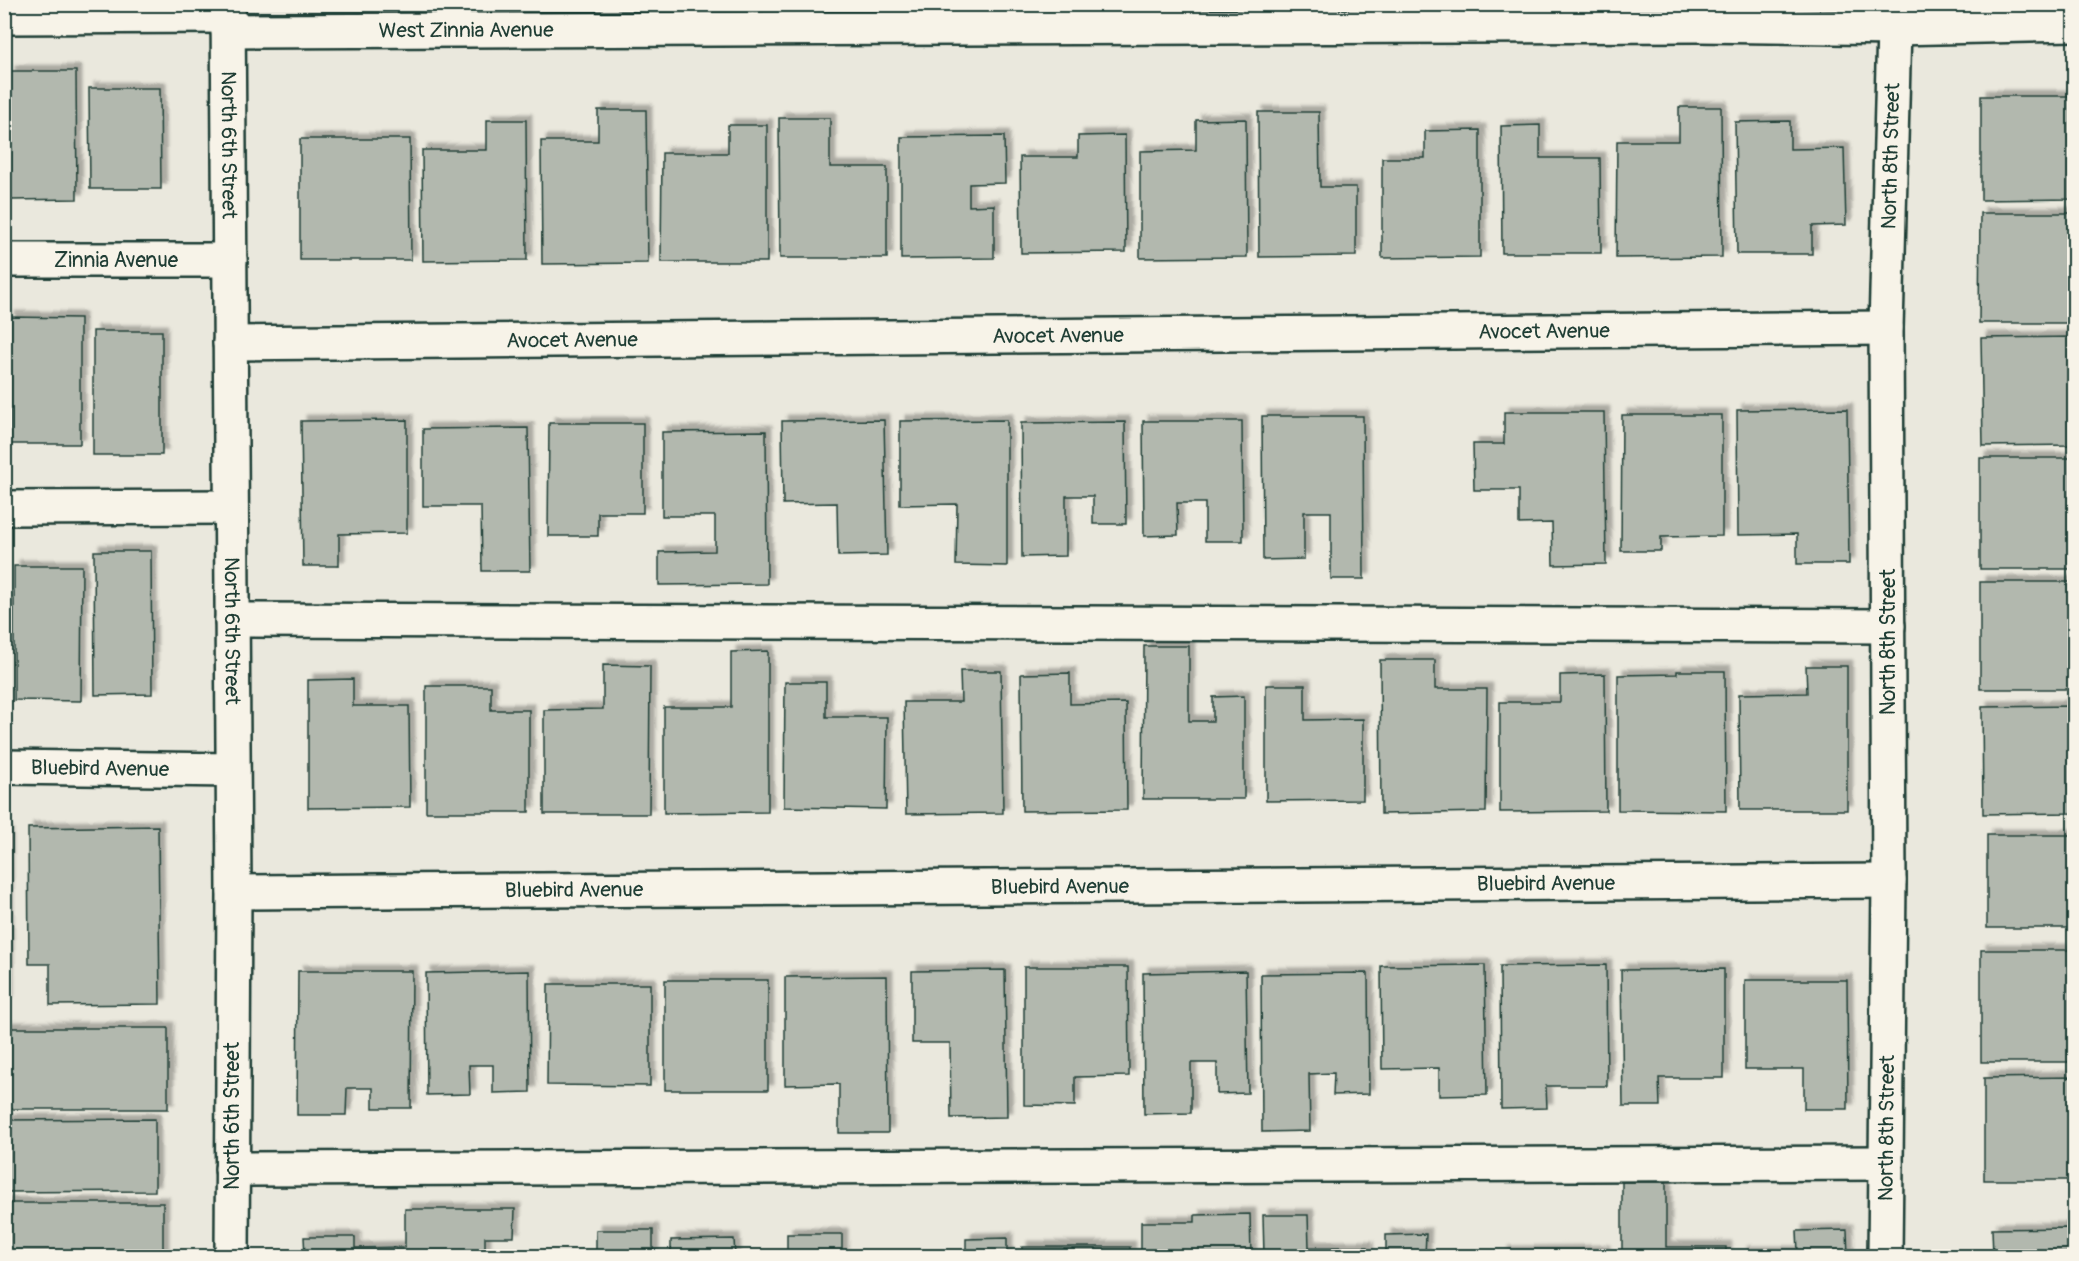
<svg xmlns="http://www.w3.org/2000/svg" width="2079" height="1261" viewBox="0 0 2079 1261" font-family="Pangolin,sans-serif">
<defs>
<filter id="shadow"><feDropShadow dx="5.5" dy="-5.5" stdDeviation="1.5" flood-color="#0004"/></filter>
</defs>
<rect width="100%" height="100%" fill="#eae8dd"/>
<filter id="ink" filterUnits="userSpaceOnUse"><feTurbulence type="fractalNoise" baseFrequency=".0167" numOctaves="2"/><feDisplacementMap in="SourceGraphic" scale="12" xChannelSelector="R" yChannelSelector="G"/><feConvolveMatrix kernelMatrix="1 2 1 2 8 2 1 2 1" color-interpolation-filters="sRGB"/></filter>
<g filter="url(#ink)">
<path fill="#b2b8ae" stroke="#1f3d34" stroke-width="1.5" filter="url(#shadow)" d="M10,71H76L77,199L11,200Z
M89,88H160L161,189H90Z
M1981,96H2074V199L1981,200Z
M1679,107H1721L1722,257L1616,258L1617,141H1679Z
M598,110H646L648,263L542,264L541,141H598Z
M1258,112H1319L1320,187H1356V256L1259,257Z
M779,118H830V167H887V258H780Z
M1246,119L1247,257L1140,258V151L1196,150V120Z
M487,120H526L527,260L423,261L422,150H487Z
M1790,121V149L1844,148L1846,225L1812,226V254H1737L1735,122Z
M728,125H767V262H661L662,153H728Z
M1540,125V158H1600L1601,253H1502L1501,126Z
M1480,130V257L1382,258V158H1425V131Z
M1125,135L1126,252L1021,253L1020,157H1078V136Z
M1004,136L1005,183L969,184V206L994,205V258L901,259V137Z
M300,139H410L411,260H300Z
M1980,213H2074V323H1979Z
M10,317L80,318V444H10Z
M93,331H162V455H93Z
M2074,337V445L1983,446L1981,338Z
M1847,409L1849,564H1797V534L1738,535L1737,410Z
M1504,412H1604L1606,564L1553,565L1552,523L1519,524V490H1474L1473,444H1504Z
M1622,415H1722V536L1661,537V551H1621Z
M1262,416H1363L1364,579H1331V512H1304V559L1263,560Z
M407,420V533L339,534V566H303L301,421Z
M884,420L887,555L838,556L837,503L783,504L782,421Z
M1007,420V566L956,565L957,504L900,505V421Z
M1143,421H1242L1243,541H1205V503H1177L1178,535L1144,536Z
M1125,422L1126,524H1093V496H1066V556L1022,557L1021,423Z
M549,423H643V513H598V536H548Z
M528,428L530,571H482L481,506H423V429Z
M766,431L767,584L659,585V552L715,551V516H662V432Z
M1980,458H2074V569H1980Z
M94,551H151L152,694L95,695Z
M14,566H82L81,701L14,700Z
M1980,582H2074V689H1980Z
M1144,646H1189V721H1213V697L1244,696V799H1143Z
M768,651V812L664,813V707H731V652Z
M1380,660H1435V689H1487L1486,812L1381,814Z
M603,665L650,666L649,814H544V710L603,709Z
M1806,666H1847V810H1740L1739,694L1807,693Z
M960,671H1001L1003,813L906,814L904,702H961Z
M1677,671H1725L1726,811L1618,810V675L1677,674Z
M1070,673V704L1126,703L1127,810L1022,811L1021,674Z
M1605,674L1606,811L1500,812V702H1560V675Z
M353,679V706H409L410,807L308,808V680Z
M785,682H826V717H887L886,809L784,807Z
M1266,685H1305V720L1363,719V800L1266,801Z
M426,686H491V710H529V812H426Z
M2074,706V813L1983,814L1982,707Z
M158,826L160,1004L50,1005V964H29L28,828Z
M4,833H7L8,1001H4Z
M1987,835H2074V928H1987Z
M1981,950H2074V1062H1981Z
M1485,965L1487,1095L1439,1096V1068L1382,1069L1381,966Z
M1606,965L1607,1086H1546L1547,1108L1501,1109L1500,966Z
M1024,967H1128L1129,1076L1075,1077V1106L1024,1105Z
M1724,969V1078H1659L1660,1106H1623L1621,970Z
M1005,970L1007,1117L951,1118L950,1043H912V971Z
M298,971H412L411,1108H373V1088H347L346,1115H297Z
M529,971L530,1092L493,1093V1065H469L470,1094L427,1095L426,973Z
M1246,971L1248,1093L1217,1094V1063H1191V1113L1144,1114L1143,973Z
M1368,973L1369,1094L1333,1095L1334,1073L1309,1074L1310,1131L1262,1132L1261,974Z
M887,976L888,1133H839V1084L785,1085V977Z
M665,980H768V1090H665Z
M1745,980H1847L1848,1109H1804V1069H1745Z
M548,984H650V1086L547,1085Z
M4,1028H168V1109H4Z
M2074,1077V1180H1984V1078Z
M155,1119V1191L4,1192V1120Z
M1622,1182H1666V1247H1726V1256H1622Z
M4,1203H163V1256H4Z
M405,1209H515L514,1237H485V1252L408,1251V1256H305L304,1237H355V1248L405,1247Z
M1250,1214L1251,1256H1141V1222H1195V1215Z
M1263,1215H1308L1309,1247H1367L1368,1256H1264Z
M2067,1228L2068,1256H1993L1992,1229Z
M596,1230H653V1256H596Z
M1847,1230L1848,1256H1743L1742,1252H1798L1797,1231Z
M787,1234H842V1256H787Z
M1426,1234L1425,1256H1386V1235Z
M1007,1238V1256H966V1239Z
M734,1239L735,1256H671V1240Z
M1022,1247H1130V1256H1022Z
M1604,1251V1256H1503V1252Z"/>
<g fill="none" stroke-linecap="round" stroke-linejoin="round">
<g stroke="#1f3d34" stroke-width="38">
<g id="minor">
<path id="s1" d="M228,4L234,892L232,1256"/>
<path d="M4,17L228,16"/>
<path id="s2" d="M228,31L1698,25L1894,28L2074,24"/>
<path id="s3" d="M4,260H230"/>
<path id="s4" d="M230,343L1886,328"/>
<path d="M4,508L231,507"/>
<path d="M232,620L1888,626"/>
<path id="s5" d="M4,767L233,770"/>
<path id="s6" d="M234,892L1889,881"/>
<path d="M232,1169L1886,1163"/>
<path id="s7" d="M1885,1256L1889,881L1886,328L1894,28"/>
</g>
</g>
<use href="#minor" stroke="#f7f3e8" stroke-width="33"/>
</g>
</g>
<g text-anchor="middle" dominant-baseline="central" stroke-width="5" stroke-linejoin="round" paint-order="stroke">
<g font-size="21" fill="#1f3d34" stroke="#f7f3e8">
<text stroke="none"><textPath href="#s2" startOffset="238">West Zinnia Avenue</textPath></text>
<text stroke="none"><textPath href="#s1" startOffset="141">North 6th Street</textPath></text>
<text stroke="none"><textPath href="#s7" startOffset="1100">North 8th Street</textPath></text>
<text stroke="none"><textPath href="#s3" startOffset="112">Zinnia Avenue</textPath></text>
<text stroke="none"><textPath href="#s4" startOffset="1314">Avocet Avenue</textPath></text>
<text stroke="none"><textPath href="#s4" startOffset="828">Avocet Avenue</textPath></text>
<text stroke="none"><textPath href="#s4" startOffset="342">Avocet Avenue</textPath></text>
<text stroke="none"><textPath href="#s1" startOffset="627">North 6th Street</textPath></text>
<text transform="translate(1888 642) rotate(-90)">North 8th Street</text>
<text stroke="none"><textPath href="#s5" startOffset="96">Bluebird Avenue</textPath></text>
<text stroke="none"><textPath href="#s6" startOffset="1312">Bluebird Avenue</textPath></text>
<text stroke="none"><textPath href="#s6" startOffset="826">Bluebird Avenue</textPath></text>
<text stroke="none"><textPath href="#s6" startOffset="340">Bluebird Avenue</textPath></text>
<text transform="translate(232 1116) rotate(-90)">North 6th Street</text>
<text stroke="none"><textPath href="#s7" startOffset="128">North 8th Street</textPath></text>
</g>
</g>
<rect width="2079" height="1261" fill="none" stroke="#f7f3e8" stroke-width="24"/>
<rect x="12" y="12" width="2055" height="1237" fill="none" stroke="#1f3d34" stroke-width="2" filter="url(#ink)"/>
</svg>
